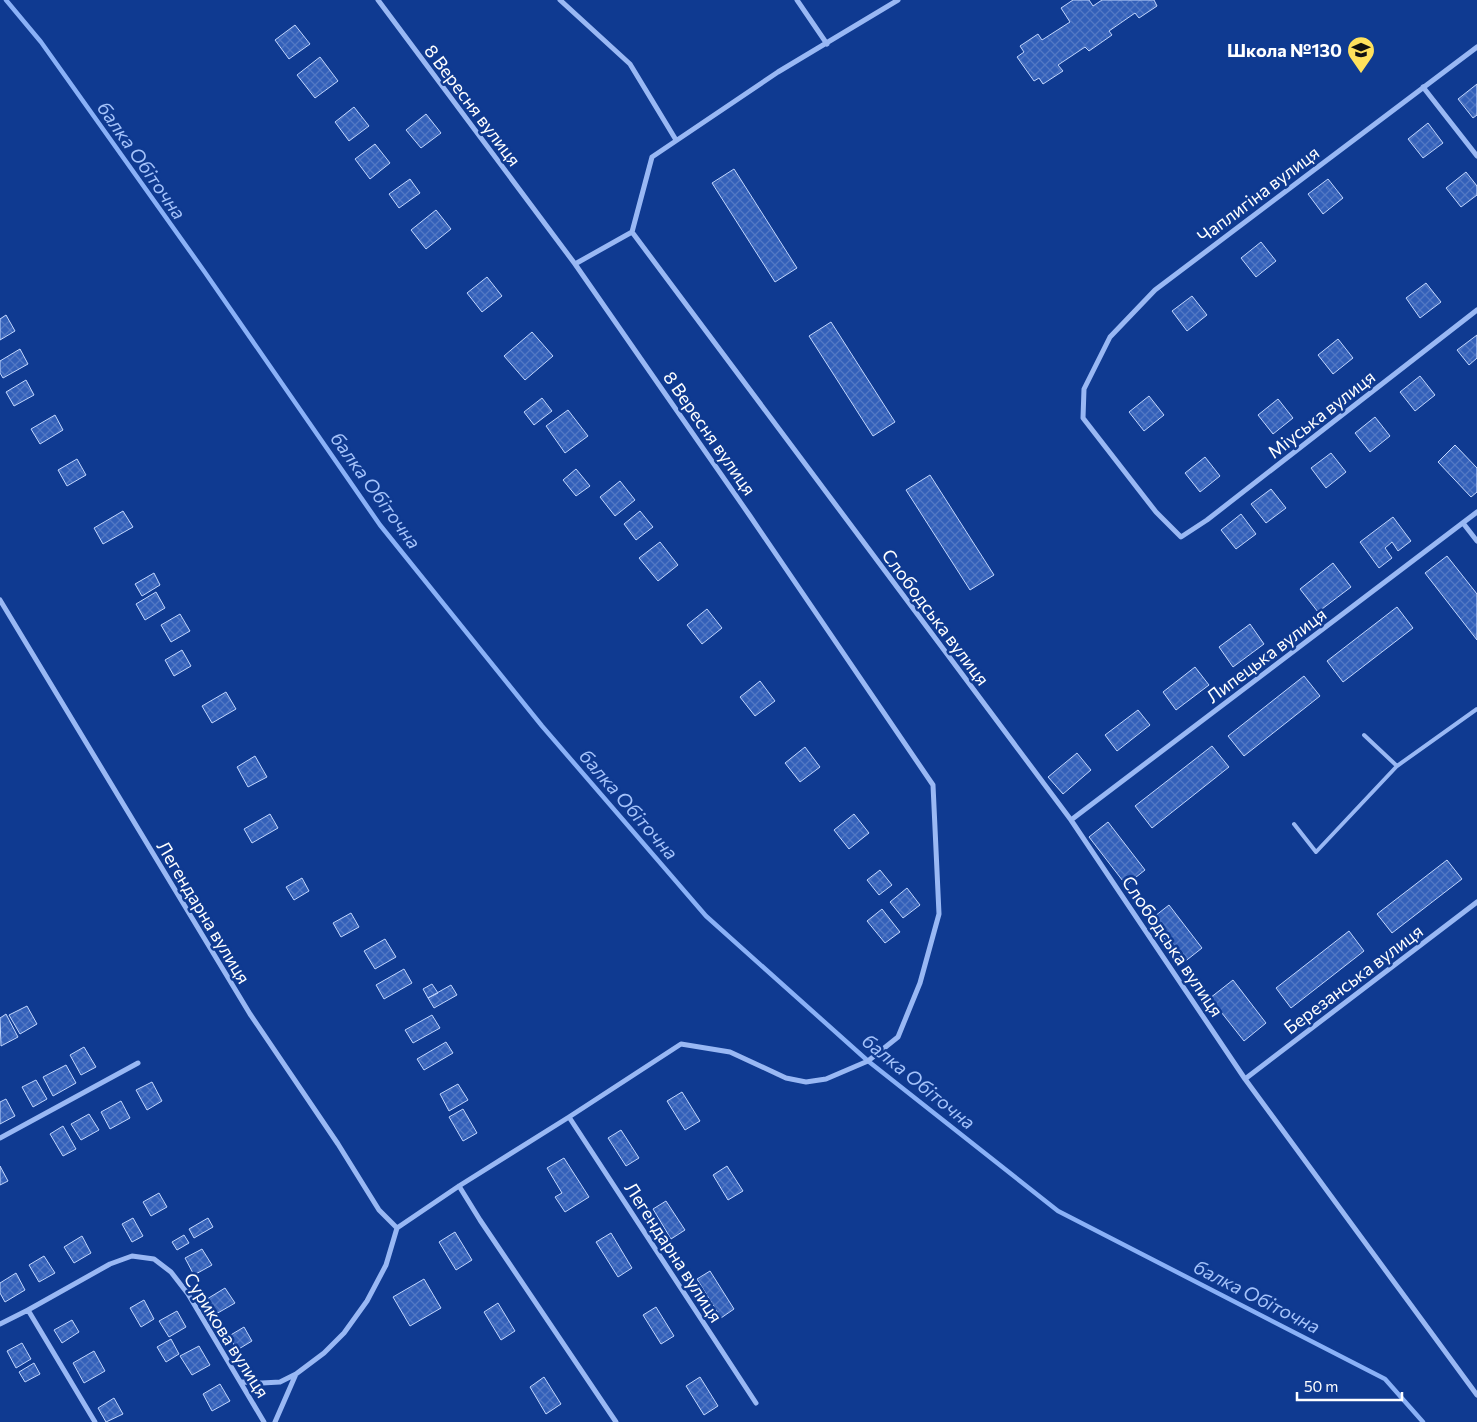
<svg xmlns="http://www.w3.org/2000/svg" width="1477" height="1422" viewBox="0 0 1477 1422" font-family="Commissioner,sans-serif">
<defs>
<pattern id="building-cross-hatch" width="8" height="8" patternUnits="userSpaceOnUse" patternTransform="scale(1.25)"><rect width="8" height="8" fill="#3360b9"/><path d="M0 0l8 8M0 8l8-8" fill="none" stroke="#5278c4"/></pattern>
</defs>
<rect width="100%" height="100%" fill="#0f3a91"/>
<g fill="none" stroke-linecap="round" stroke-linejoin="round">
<path stroke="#8ab1f7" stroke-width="4.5" d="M6,0L41,42L204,271L380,525L542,726L706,916L868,1061L1058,1211L1385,1379L1423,1422"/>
</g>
<path fill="url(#building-cross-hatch)" stroke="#c1d6fe" d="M1073,0H1089L1093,6L1102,0H1154L1157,6L1139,18L1135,13L1109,31L1112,35L1089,51L1085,47L1058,65L1063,71L1043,84L1039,78L1034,81L1017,57L1024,52L1020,46L1038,34L1042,40L1070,22L1061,8Z
M295,25L310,44L289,59L275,40Z
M320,57L338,81L315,98L297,75Z
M1477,84V115L1473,118L1458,99Z
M354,107L369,126L349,141L335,122Z
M426,114L441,133L421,148L406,130Z
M1428,123L1443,143L1423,158L1408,139Z
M375,144L390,163L370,179L355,159Z
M734,169L797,268L775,282L712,183Z
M1466,172L1477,186V195L1461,207L1446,188Z
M410,179L420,193L399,208L389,194Z
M1328,179L1343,198L1323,214L1308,194Z
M436,210L451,229L426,249L411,230Z
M1261,242L1276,261L1256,277L1241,258Z
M487,277L502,296L482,312L467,293Z
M1426,283L1441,302L1420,318L1406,298Z
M1192,296L1207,315L1187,331L1172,311Z
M6,315L15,331L0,340V319Z
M831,322L895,422L873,436L809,336Z
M532,332L553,356L525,380L504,356Z
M1477,335V358L1469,365L1457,350Z
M1338,339L1353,358L1333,374L1318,355Z
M20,349L28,364L3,378L0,373V361Z
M1420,376L1435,395L1415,411L1400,392Z
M26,380L34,395L14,406L6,392Z
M1149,396L1164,415L1144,431L1129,412Z
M542,398L552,411L534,425L524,412Z
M1278,399L1293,418L1273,434L1258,415Z
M568,410L588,436L565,453L546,426Z
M55,415L63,430L40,444L31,429Z
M1375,417L1390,436L1370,452L1355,433Z
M1455,445L1477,468V492L1471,497L1438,462Z
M1331,453L1346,472L1326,488L1311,468Z
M1205,457L1220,476L1200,492L1185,473Z
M77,459L86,475L67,486L58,470Z
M576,469L590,486L576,496L563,480Z
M930,475L994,575L970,590L906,490Z
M620,481L635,500L615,516L600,497Z
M1271,489L1286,508L1266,523L1251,504Z
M123,511L133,527L103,544L94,528Z
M640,511L653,527L636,540L624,524Z
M1241,514L1256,534L1236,549L1221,530Z
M1393,517L1411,541L1398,551L1392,542L1385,548L1392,558L1379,568L1360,542Z
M660,542L678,565L658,581L639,558Z
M1447,556L1477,594V640L1425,573Z
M1333,563L1351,587L1318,612L1300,589Z
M154,573L160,585L142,596L135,584Z
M156,592L165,608L145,620L136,604Z
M1397,607L1413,628L1343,682L1327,661Z
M707,609L722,628L702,644L687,625Z
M180,614L190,631L171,642L161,625Z
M1250,624L1264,644L1233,667L1219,647Z
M182,650L191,666L174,676L165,660Z
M1195,667L1209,685L1176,710L1163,692Z
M1304,676L1320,696L1244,756L1228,736Z
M760,681L775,701L755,716L740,697Z
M226,692L236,709L212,723L202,706Z
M1138,710L1150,725L1117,751L1105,735Z
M1212,746L1229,767L1152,828L1135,806Z
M805,747L820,767L800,782L785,763Z
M1077,753L1091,770L1063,794L1048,777Z
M255,756L267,777L248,787L237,767Z
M270,814L278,828L252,843L244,829Z
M854,814L869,833L849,849L834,830Z
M1108,822L1145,870L1126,885L1089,837Z
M1447,860L1462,879L1392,933L1377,914Z
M880,870L892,885L879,895L867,880Z
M302,878L309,891L294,900L286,887Z
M907,888L920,905L903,918L890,902Z
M1169,905L1202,948L1183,963L1150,920Z
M882,909L900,932L885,943L867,921Z
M351,913L359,927L341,937L333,923Z
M1349,931L1364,951L1291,1008L1276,988Z
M385,939L396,957L375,969L364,951Z
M404,969L412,983L384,999L376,985Z
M1233,980L1266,1023L1244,1041L1210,998Z
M432,984L438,993L428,998L423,989Z
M451,985L457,995L434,1008L428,998Z
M27,1006L37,1024L20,1034L9,1015Z
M6,1014L18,1037L1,1046L0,1018Z
M432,1015L440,1028L413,1043L405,1030Z
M446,1042L453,1053L424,1070L417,1059Z
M84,1047L96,1067L81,1075L70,1055Z
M66,1065L76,1083L53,1096L43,1077Z
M36,1080L47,1099L33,1107L22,1087Z
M152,1082L162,1101L147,1110L136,1090Z
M458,1084L468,1100L449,1111L440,1094Z
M682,1092L700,1121L685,1130L667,1101Z
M6,1099L15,1116L0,1124V1102Z
M121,1101L130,1118L110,1129L101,1112Z
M463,1109L477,1133L463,1141L449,1117Z
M89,1114L99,1130L81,1140L71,1124Z
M63,1126L76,1149L63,1156L50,1134Z
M621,1130L639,1158L626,1166L608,1138Z
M564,1158L589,1197L565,1212L555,1197L562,1193L547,1168Z
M0,1166L8,1181L0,1185Z
M727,1166L743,1191L728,1200L713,1175Z
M159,1193L167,1207L151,1216L143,1202Z
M666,1201L685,1230L671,1239L653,1209Z
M133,1218L143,1236L132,1242L122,1224Z
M208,1218L213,1227L194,1238L189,1229Z
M455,1232L472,1260L456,1270L439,1242Z
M611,1233L632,1268L618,1277L596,1242Z
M184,1235L189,1243L177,1250L172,1242Z
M82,1236L91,1253L74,1263L64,1247Z
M202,1249L212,1265L194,1275L185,1258Z
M44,1256L55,1273L39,1282L29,1265Z
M710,1271L734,1309L721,1318L697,1279Z
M16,1273L25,1290L5,1302L0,1293V1283Z
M424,1279L441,1308L410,1326L393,1297Z
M225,1288L235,1303L216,1314L207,1299Z
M144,1300L154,1319L141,1327L130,1308Z
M498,1303L515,1331L501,1340L484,1312Z
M656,1307L674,1336L661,1344L643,1315Z
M177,1311L186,1327L169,1337L159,1321Z
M72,1320L79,1332L62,1343L54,1330Z
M244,1327L252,1341L237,1350L229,1336Z
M171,1339L179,1354L166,1362L157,1347Z
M22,1343L31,1359L16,1368L7,1351Z
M199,1346L210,1365L192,1375L180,1356Z
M94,1351L105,1371L84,1383L73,1363Z
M34,1363L40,1374L25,1382L19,1372Z
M544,1377L561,1404L546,1414L530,1387Z
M700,1377L718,1406L704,1415L686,1386Z
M220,1384L230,1401L212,1411L203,1394Z
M114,1398L123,1414L106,1422L98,1408Z"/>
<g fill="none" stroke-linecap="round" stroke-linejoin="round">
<path stroke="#99b8f4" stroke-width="4" d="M1364,735L1397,766
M1294,824L1316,852L1397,766L1477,709"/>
<path stroke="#99b8f4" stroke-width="5" d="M560,0L630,64L676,140
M797,0L827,44
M1477,47L1155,290L1110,337L1084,389L1083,418L1156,512L1181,537L1207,520L1477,310
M1423,87L1477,156
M632,232L652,157L778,72L898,0
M575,264L632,232L1071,820L1245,1079L1477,1395
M1463,523L1477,541
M0,600L250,1014L338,1144L379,1210L397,1228
M1071,820L1477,512
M1245,1079L1477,902
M569,1117L756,1403
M0,1138L138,1063
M459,1186L480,1220L616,1422
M28,1310L95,1422
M0,1324L28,1310L110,1264L132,1256L154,1259L171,1272L188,1294L264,1422
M242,1382L262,1383L280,1382L296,1374L324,1353L344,1333L367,1301L386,1265L397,1228L459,1186L569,1117L681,1044L730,1052L786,1078L806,1082L826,1079L868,1061L898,1037L920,983L939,914L933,785L750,516L575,264L378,0
M275,1422L296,1374"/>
</g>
<defs>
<g id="school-pin" transform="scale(1.4375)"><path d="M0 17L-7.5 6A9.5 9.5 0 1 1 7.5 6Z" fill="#ffe15c" stroke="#0f3a91"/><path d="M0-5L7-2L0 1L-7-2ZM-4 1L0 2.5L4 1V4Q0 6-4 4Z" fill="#111"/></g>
</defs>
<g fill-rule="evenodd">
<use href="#school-pin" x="1361" y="50"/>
</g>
<g text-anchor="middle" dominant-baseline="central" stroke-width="5" stroke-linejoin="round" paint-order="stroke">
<g font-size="18" font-weight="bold" fill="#fff" stroke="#0f3a91" text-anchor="end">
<text x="1342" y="50">Школа №130</text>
</g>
<g font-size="18" fill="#fff" stroke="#0f3a91">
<text transform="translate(473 105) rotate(53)">8 Вересня вулиця</text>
<text transform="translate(1258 194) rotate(-37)">Чаплигіна вулиця</text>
<text transform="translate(1321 414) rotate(-38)">Міуська вулиця</text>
<text transform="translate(710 433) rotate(55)">8 Вересня вулиця</text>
<text transform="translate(936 617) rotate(53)">Слободська вулиця</text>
<text transform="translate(1266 655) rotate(-37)">Липецька вулиця</text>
<text transform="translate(204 912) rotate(59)">Легендарна вулиця</text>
<text transform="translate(1173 946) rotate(56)">Слободська вулиця</text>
<text transform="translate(1353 979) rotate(-37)">Березанська вулиця</text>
<text transform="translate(674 1252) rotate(57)">Легендарна вулиця</text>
<text transform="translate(227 1335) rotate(58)">Сурикова вулиця</text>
</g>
<g font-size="19" font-style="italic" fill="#a5c3fb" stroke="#0f3a91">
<text transform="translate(142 160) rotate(55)">балка Обіточна</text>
<text transform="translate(376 490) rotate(54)">балка Обіточна</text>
<text transform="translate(629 804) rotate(49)">балка Обіточна</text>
<text transform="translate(919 1081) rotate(39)">балка Обіточна</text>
<text transform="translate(1257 1296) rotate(27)">балка Обіточна</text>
</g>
</g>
<path d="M1297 1392v8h105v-8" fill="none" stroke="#ffffff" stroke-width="2.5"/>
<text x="1304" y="1392" font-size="15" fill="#ffffff" stroke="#0f3a91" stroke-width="4" paint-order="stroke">50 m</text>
</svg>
